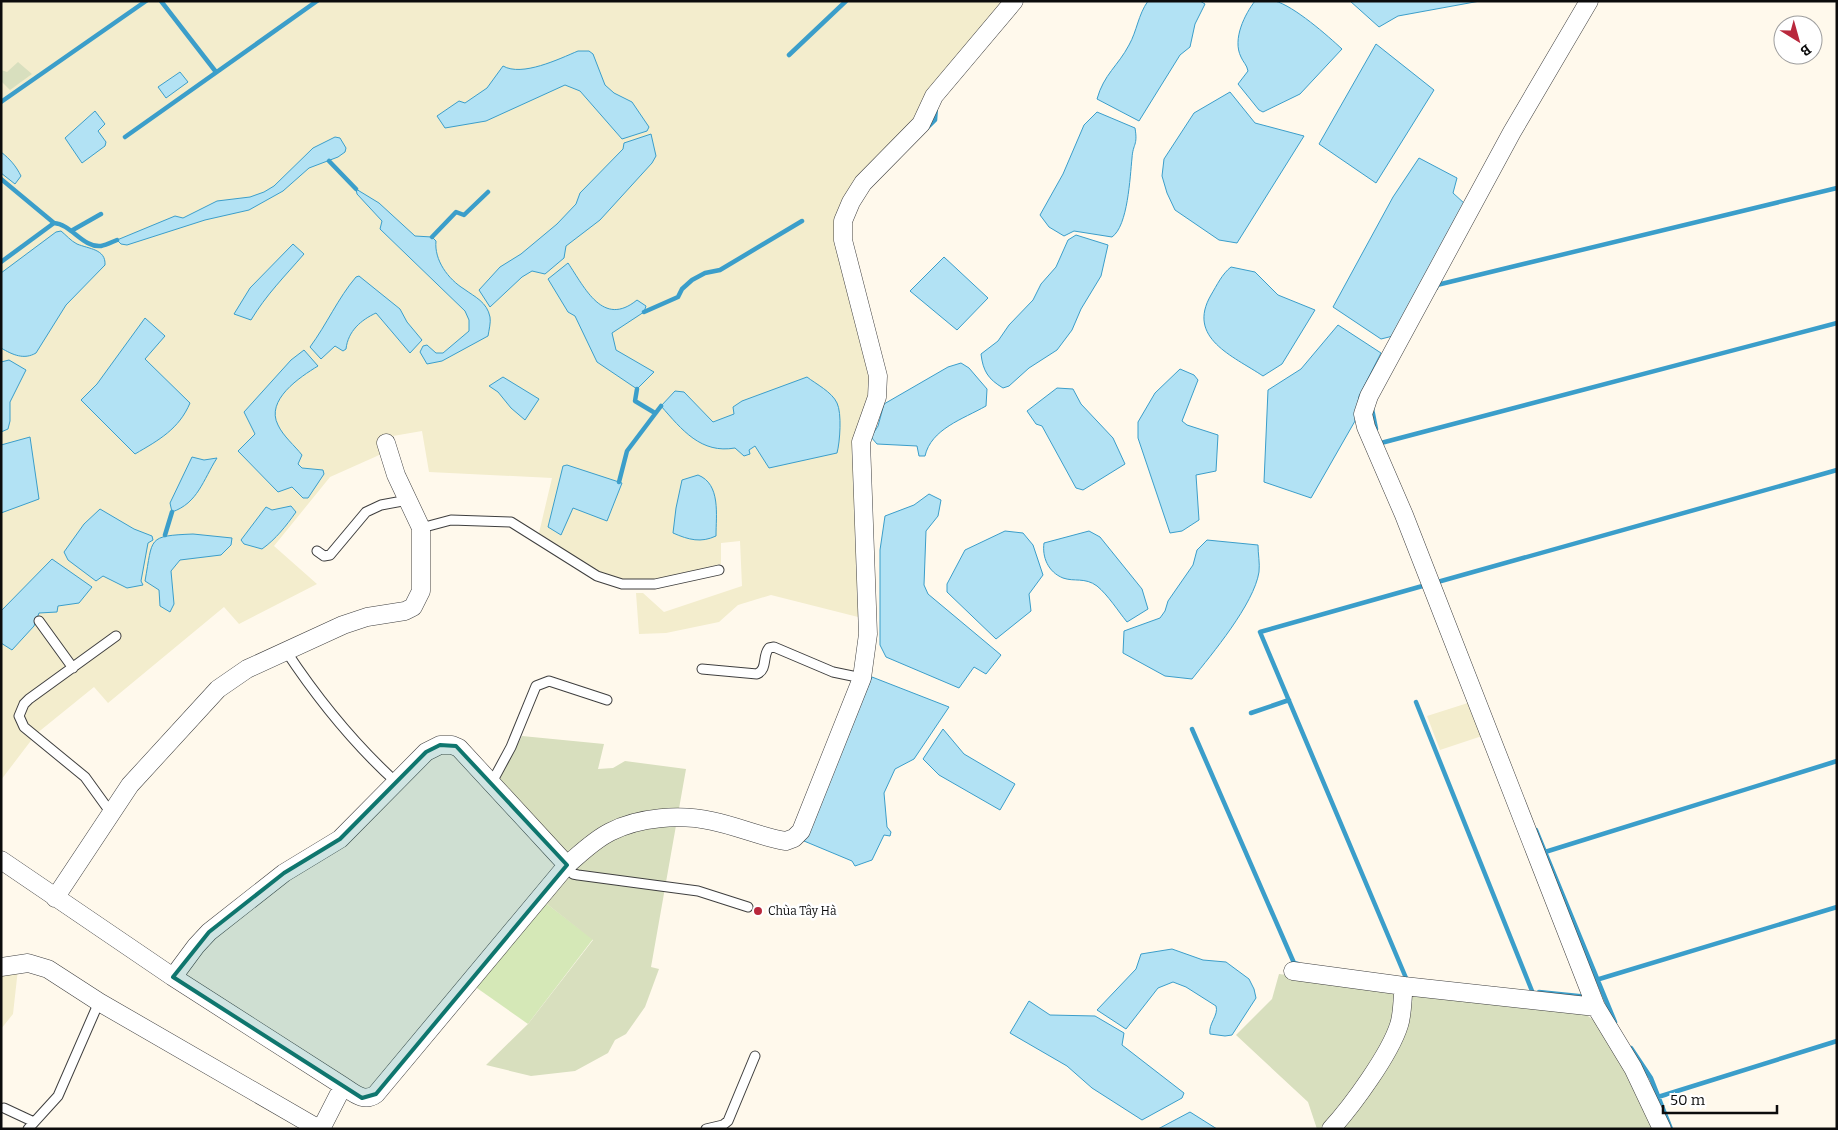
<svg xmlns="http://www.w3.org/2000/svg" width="1838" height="1130" viewBox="0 0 1838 1130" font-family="Bitter,serif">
<rect width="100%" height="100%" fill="#fff9ec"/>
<path fill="#f3edcd" d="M1,1H1008L839,215L873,380L856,446L862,618L771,595L738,605L719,622L666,633L639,634L636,593H643L664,612L742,586L740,541L721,543V564L653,580L635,581L614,578L601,574L539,533L552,478L429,472L422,431L393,436L395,448L330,477L274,546L317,584L239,624L224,607L108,703L94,687L36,734L1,780Z
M1471,702L1485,735L1440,750L1427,716Z
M18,969L13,1014L1,1029V973Z"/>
<path fill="#d5e8b7" d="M543,901L593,939L528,1024L474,986Z"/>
<path fill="#d8dfbe" d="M18,62L32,74L10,90L1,81V70L7,72Z
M522,736L604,744L598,769L613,768L625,761L686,769L651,967L659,969L645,1007L626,1034L615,1040L608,1053L575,1071L531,1076L486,1065L528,1024L593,940L543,901L566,872L498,781Z
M1279,974L1400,989L1396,1023L1369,1075L1326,1129H1317L1308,1102L1236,1035L1272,999Z
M1406,990L1576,1008L1604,1027L1658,1129H1335L1375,1076Z"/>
<path fill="#b2e2f4" stroke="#3b9eca" d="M1148,1H1200L1205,4L1195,24L1190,47L1180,55L1139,121L1097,99C1104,74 1118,66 1129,45C1137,31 1138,15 1148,1Z
M1255,1C1261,1 1269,0 1275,1C1294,6 1328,36 1342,49L1300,94L1263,112L1259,110L1238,84L1248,71C1247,65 1243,62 1241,57C1232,39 1245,14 1255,1Z
M1350,1H1480L1398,16L1379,27Z
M1376,44L1434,90L1376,183L1319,144Z
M578,51H589L593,54L605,85L614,93L632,102L649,127L647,131L622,139L580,91L565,85L486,121L445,128L437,116L459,101L465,103L487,88L503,66C522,77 559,59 578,51Z
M180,72L188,82L166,98L158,87Z
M1230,92L1255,123L1304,136L1237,243L1219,240L1175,210L1167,193L1162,176L1164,159L1194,113Z
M95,111L105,124L98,131L106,142L105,146L82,163L65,138Z
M1097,112L1135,128C1138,146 1133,143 1132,158C1130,177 1128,226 1112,237L1074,231L1064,236L1049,227L1040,215L1063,174L1084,125Z
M651,134L656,156L652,163L600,220L566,246L564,258L545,274L532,271L522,277L490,307L479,290L500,267L521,254L557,224L576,204L580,193L623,149L624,143Z
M335,137L340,138L346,148L345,152L338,157L309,168L283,191L249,210L205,220L127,245L121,244L117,240L175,216L183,218L217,201L250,197L264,192L274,186L313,148Z
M1,152C10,159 16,166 21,176L15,184L1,173Z
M1419,158L1457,178L1453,193L1465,204L1393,336L1381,339L1333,307L1393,197Z
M356,189L379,203L415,236L432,237L436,241C434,260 448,279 464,289C475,297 487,302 490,317C491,322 489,330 488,336L442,361L427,364L420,352L423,346L427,345L436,353H443L469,331V320L465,311L380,229L382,221L357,194Z
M61,231C66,235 71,241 77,244C89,249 106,249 105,265L66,305L36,353C24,360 13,355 1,348V273L56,232Z
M1076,235L1108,245L1101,276L1081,309L1072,330L1057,350L1029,368L1009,386L1003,388C988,379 983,371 981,354L998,341L1009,325L1033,300L1041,284L1056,267L1068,240Z
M293,244L304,254C285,276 266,295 251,320L234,314L250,288Z
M944,257L988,298L957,330L910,291Z
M568,263C585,288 603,328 637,300L646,306L644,312L612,333L616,350L654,372L637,389L597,362L575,316L568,312L548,279Z
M1231,267L1255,272L1278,295L1315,310L1282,364L1263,376C1233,356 1186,338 1211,295C1217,285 1222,274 1231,267Z
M359,276L400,309L407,322L422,340L410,353L376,313C361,320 348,331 346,349L343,351L335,346L321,359L310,347C327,324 338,298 356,277Z
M145,318L165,336L145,359L190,403C179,429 159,440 135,454L81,400L97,384Z
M1338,325L1381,353L1359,396L1355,421L1311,498L1264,482L1268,390L1301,369Z
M304,350L318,366C300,377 265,400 278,425C283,436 295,446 302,455L298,464L302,468L323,470L324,474L308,498H303L292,487L278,492L238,451L255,434L244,412L291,360Z
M9,360L26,370L10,402V421L8,429L1,432V362Z
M961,363L969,368L987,389L986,406C963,419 931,429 925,456H919L917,446L877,444L871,437L878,426L884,404L948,367Z
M1180,369L1194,375L1198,380L1182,421L1187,425L1218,435L1216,471L1196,475L1199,520L1182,531L1170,533L1138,438V422L1155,393Z
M503,377L539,399L525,420L511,408L498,392L489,386Z
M807,377C816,384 832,392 837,403C842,413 840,442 837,453L769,468L755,446L749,450L750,454L744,456L735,448C701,454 682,430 661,406L675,391L684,392L713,422L734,414L733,407L742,401Z
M1057,388L1073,389L1081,404L1113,438L1125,464L1083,490L1076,488L1042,426L1036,424L1027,411Z
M30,437L39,499L1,513V445Z
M192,457L204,460L217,458C203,480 198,503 172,512L170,503Z
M567,465L622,483L607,521L573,508L561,535L548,527L563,466Z
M698,475C721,484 716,515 716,536C701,543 689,540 673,533L676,508L682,480Z
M929,494L941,500L938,516L926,531L924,585L928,594L1001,655L986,674L974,667L959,688L886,657L880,645V550L885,516L914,505Z
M291,506L296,512C286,526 276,539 262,549L244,544L241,540L266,507L272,510Z
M100,509L134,529L152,536L153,540L148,543L141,581L143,585L127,588L103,576L96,581L68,560L64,552L84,524Z
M1005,531L1023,533L1033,545L1043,575L1029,594L1031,611L996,639L947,592V584L965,550Z
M1089,531L1100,537L1142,589L1148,609L1127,622C1118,611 1108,595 1097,586C1085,577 1074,582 1063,578C1048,572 1042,557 1044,543Z
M193,534L232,538L231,545L221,555L180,560L171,571L174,604L170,612L160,606L159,590L145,581C153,537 147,536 193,534Z
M1207,540L1258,545C1258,554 1260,563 1259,572C1254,604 1212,654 1192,679L1165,676L1123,653L1124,631L1160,618L1165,611L1168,601L1193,565L1197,550Z
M52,559L92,587L79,603L58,606L57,612L39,613L34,626L12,650L1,643V611Z
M872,677L949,707L914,759L895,769L884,793L887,827L891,832L890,836L884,835L872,860L855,866L852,861L804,841L806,832Z
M943,729L964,754L1015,784L1000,810L939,775L923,759Z
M1172,949L1203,960L1226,962L1249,979L1254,989L1256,998L1232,1035L1225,1036L1210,1034C1208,1024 1219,1015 1216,1006L1186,987L1173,982L1158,988L1126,1029L1097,1010L1136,969L1141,954Z
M1029,1001L1050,1015L1095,1016L1124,1033L1122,1045L1184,1093L1182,1098L1142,1120L1092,1088L1067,1066L1010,1033Z
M1190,1112L1217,1129H1158Z"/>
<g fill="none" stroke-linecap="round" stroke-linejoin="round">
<path stroke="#3b9eca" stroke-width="4.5" d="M161,1L216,72
M789,55L846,1
M1,102L146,1
M927,128L935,120L936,107
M125,137L317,1
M329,161L356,189
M1,179L54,223
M71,231L101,214
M432,237L456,212L464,215L488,192
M1,262L54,223C71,224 83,248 101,246C106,245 112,242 117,240
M1436,288L1437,285L1837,188
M644,312L678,297L682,289L692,280L705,273L720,270L802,221
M637,389L635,401L655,413
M1372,409L1376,429
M1381,443L1837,323
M619,482L627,451L661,406
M165,535L172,512
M1434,583L1837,470
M1416,702L1532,991
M1251,713L1289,700
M1192,729L1294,963L1298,964
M1536,830L1615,1022
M1545,852L1837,761
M1406,978L1260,632L1426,585
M1596,980L1837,907
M1539,992L1588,997
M1631,1048L1651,1078L1671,1129
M1658,1097L1837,1041"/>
<g stroke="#3f3f3f" stroke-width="11">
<path id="lane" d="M421,528L451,520L511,522L597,576L622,584H655L719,570
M317,551L324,556L330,555L366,512L381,505L408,500
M39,621L73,668
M286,651C319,701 353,743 397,783
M702,669L757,674C768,669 762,656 769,648L774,647L833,672L862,678
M491,784L511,747L536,686L549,681L607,700
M111,813L85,777L24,727L19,716L24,704L29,699L116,636
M567,865L573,874L578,875L698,891L748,907
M4,1108L34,1122
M28,1129L58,1096L99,1002
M706,1129L723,1125L728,1121L755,1056"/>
</g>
<g stroke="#3f3f3f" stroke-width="19">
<path id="street" d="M1,860L173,977L343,1086L321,1129
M55,898L130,785L218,689L247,669L343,625L367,617L405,611L413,607L421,591V528L396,475L386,443
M1,967L28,963L48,969L99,1002L319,1129
M1293,971L1404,986L1596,1007L1404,515L1366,427L1363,414L1369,396L1512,132L1589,1
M173,977L196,946L209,932L284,873L340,839L426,752L440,745H452L459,748L567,865
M1596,1007L1633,1068L1662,1129
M343,1086C354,1093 364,1103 376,1094L567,865C581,853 594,840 610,832C639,817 680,814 712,821C737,826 761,837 786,841L794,838L801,831L862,678L868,634L861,442L877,397L878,376L843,240V221L851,202L863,183L921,124L934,96L1014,1
M1331,1129C1352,1106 1390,1054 1399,1025C1403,1013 1402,998 1404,986"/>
</g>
<use href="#lane" stroke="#fff" stroke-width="9"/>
<use href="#street" stroke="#fff" stroke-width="18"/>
</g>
<path fill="#0f766e" fill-opacity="0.2" stroke="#0f766e" stroke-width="4" stroke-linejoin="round" d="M440,745L456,746L567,865L376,1094L362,1098L173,977L209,932L284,873L340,839L426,752Z"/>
<circle fill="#b9283c" stroke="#fff" stroke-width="2" cx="758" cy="911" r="5"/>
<g text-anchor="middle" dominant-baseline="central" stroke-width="5" stroke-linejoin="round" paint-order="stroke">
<g font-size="12" fill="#0c0c0c" stroke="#fff" text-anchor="start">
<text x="768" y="911">Chùa Tây Hà</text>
</g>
</g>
<rect width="1838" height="1130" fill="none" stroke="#0c0c0c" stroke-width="5"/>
<g transform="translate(1798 40) rotate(143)"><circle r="24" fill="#ffffff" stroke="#9e9e9e"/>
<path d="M0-4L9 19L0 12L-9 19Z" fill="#b9283c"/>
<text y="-8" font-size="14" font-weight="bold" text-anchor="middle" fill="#0c0c0c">B</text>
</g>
<path d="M1663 1105v8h114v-8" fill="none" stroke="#0c0c0c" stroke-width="2.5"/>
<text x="1670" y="1105" font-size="15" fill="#0c0c0c" stroke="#ffffff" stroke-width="4" paint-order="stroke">50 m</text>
</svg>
